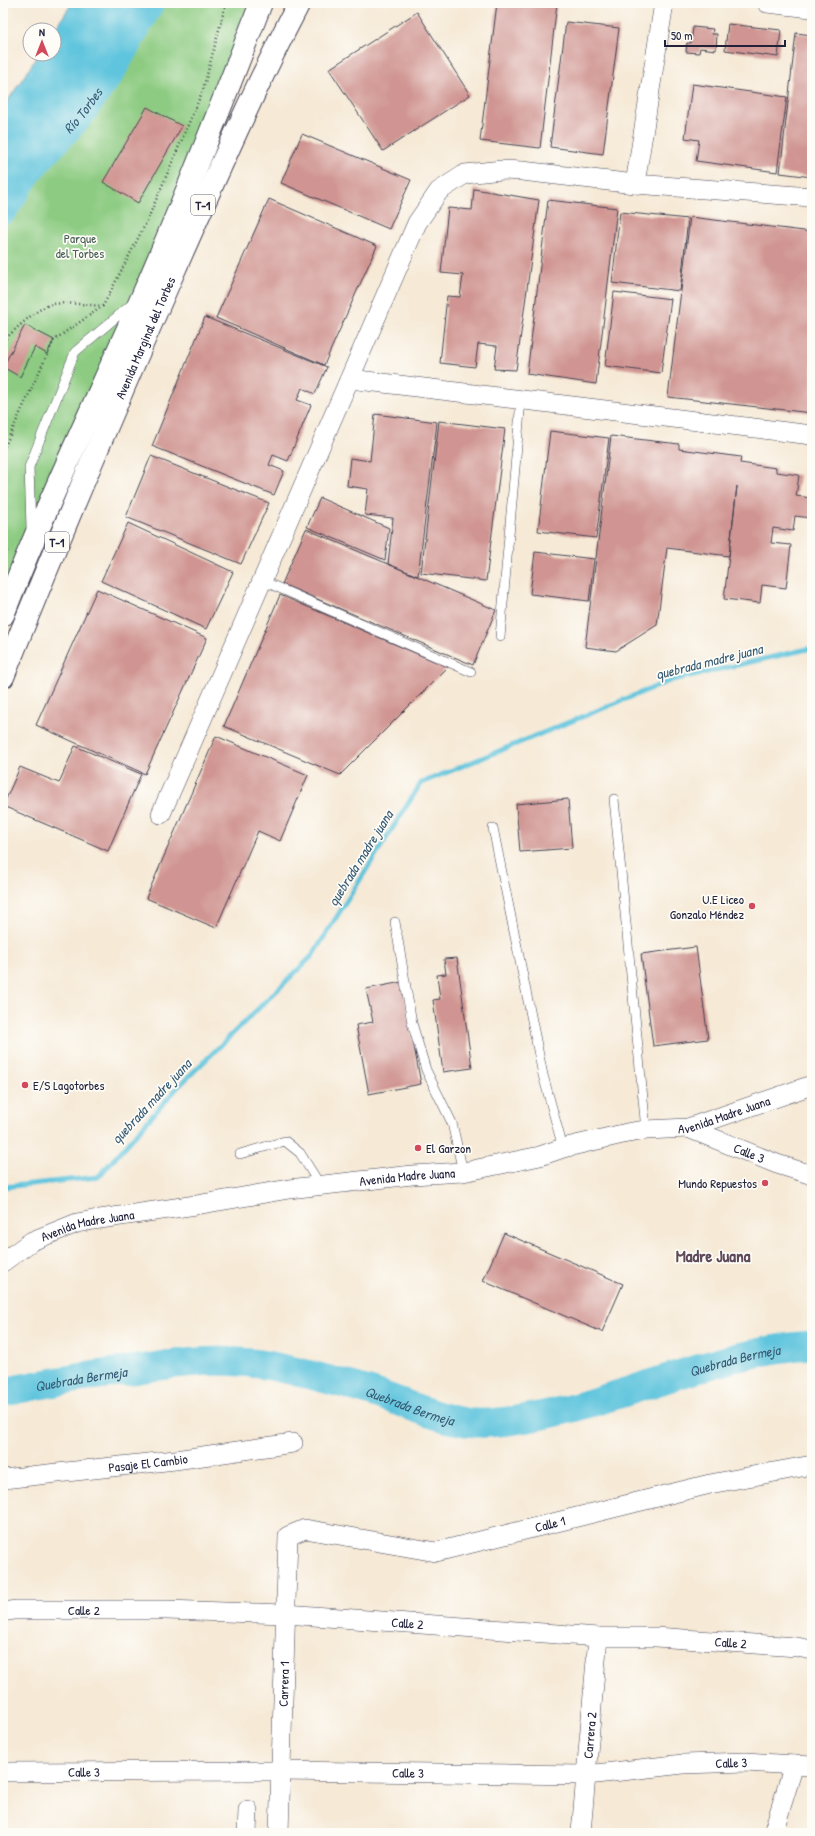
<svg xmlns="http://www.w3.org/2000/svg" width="815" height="1836" viewBox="0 0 815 1836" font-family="'Patrick Hand',sans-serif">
<rect width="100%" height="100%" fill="#fdfcf7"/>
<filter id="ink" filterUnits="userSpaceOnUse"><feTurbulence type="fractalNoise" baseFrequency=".025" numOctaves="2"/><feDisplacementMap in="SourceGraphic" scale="8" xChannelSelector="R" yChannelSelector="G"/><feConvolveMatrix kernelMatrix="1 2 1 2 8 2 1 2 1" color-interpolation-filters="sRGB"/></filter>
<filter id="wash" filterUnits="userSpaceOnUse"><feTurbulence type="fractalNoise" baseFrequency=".012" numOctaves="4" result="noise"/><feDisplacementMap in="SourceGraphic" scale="16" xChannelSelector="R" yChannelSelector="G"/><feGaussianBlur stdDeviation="0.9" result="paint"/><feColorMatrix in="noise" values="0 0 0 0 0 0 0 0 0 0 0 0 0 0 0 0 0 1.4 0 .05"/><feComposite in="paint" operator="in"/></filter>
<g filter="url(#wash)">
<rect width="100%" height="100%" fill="#f6e9d6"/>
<path fill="#8ccb81" stroke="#57765e" d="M147,3H261L3,615V222Z"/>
<path fill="#5fc4dd" stroke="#40738c" d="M72,3H147L3,222V108L39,54H54V31Z"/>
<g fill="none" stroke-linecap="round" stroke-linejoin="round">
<path stroke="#5fc4dd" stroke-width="5" d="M3,1187L98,1177L177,1088L312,956L421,783L672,680L812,648"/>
<g stroke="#5fc4dd" stroke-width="29">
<path id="s1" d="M3,210L32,166L78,117L110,73L150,3"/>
<path id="s2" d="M3,1392C48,1383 93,1375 139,1369C183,1362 227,1357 271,1366C305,1373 339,1382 372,1392C409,1404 448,1425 488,1423C599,1416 702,1352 812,1345"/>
</g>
</g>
<g id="blocks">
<path fill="#d09592" d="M497,3H557L540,148L480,141Z
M417,12L470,95L383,151L329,69Z
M566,22L619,28L603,154L550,147Z
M728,24L781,30L778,57L725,50Z
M693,27L713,29L712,34H717L716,50L700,48L699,53L686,52L687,43H691Z
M796,33L812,35V177L780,173Z
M692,84L787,97L777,172L696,161L699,140L685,138Z
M147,107L182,126L138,203L103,182Z
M302,134L411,180L389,229L281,183Z
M474,189L539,200L516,370L494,369L497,346L478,344L475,367L440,363L447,296L460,297L463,275L441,273L448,208L472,210Z
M269,199L377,246L324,365L216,318Z
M548,200L617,208L596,384L527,374Z
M620,212L688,219L680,291L612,283Z
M690,217L812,232V413L668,397Z
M614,292L671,299L661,373L605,366Z
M205,317L327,367L315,394L302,388L297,400L311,405L288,461L273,455L269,465L284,471L274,495L152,446Z
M25,325L54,340L47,354L35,347L20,377L3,367Z
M375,414L437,422L418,576L388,564L393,518L365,515L368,489L347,486L350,458L370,461Z
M439,421L505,429L486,581L421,573Z
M550,431L609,438L596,538L538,531Z
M611,436L679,444V449L741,457L740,463L776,468V472L799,475L796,496L812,498L811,518L795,516L793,531L773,528L771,543L791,545L786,588L762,585L760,603L724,599L737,486L729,556L667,548L657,625L616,651L585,647Z
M151,456L269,503L241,564L126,517Z
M320,498L389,528L385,560L307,527Z
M128,523L233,572L206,629L101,581Z
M306,529L496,610L473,665L282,584Z
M535,552L594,559L589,601L530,594Z
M97,589L207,638L145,774L36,725Z
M280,595L448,667L340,775L224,726Z
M216,736L308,775L280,841L258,831L216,928L146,898Z
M75,746L141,774L108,851L3,806L20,767L59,783Z
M568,799L572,848L520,852L516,804Z
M696,947L708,1039L653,1046L641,954Z
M457,958L472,1068L443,1072L433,1000L440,999L437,975L446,974L444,959Z
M402,982L421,1084L369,1094L356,1025L373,1022L366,989Z
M504,1233L623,1284L602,1332L483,1281Z"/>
</g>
</g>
<g filter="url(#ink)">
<use href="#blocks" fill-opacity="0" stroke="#424052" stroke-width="1"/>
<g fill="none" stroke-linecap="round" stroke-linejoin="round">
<g stroke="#424052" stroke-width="10">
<path id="service" d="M31,527L29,467L75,352L132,304
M263,581L471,672
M500,637L521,400
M614,799L646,1130
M493,828L543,1075L563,1148
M395,922L412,1023L426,1070L452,1123L463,1172
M240,1154L285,1141L300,1153L320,1185"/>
</g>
<g stroke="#424052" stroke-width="20">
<g id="minor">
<path d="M767,3L812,8"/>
<path d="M635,184L812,197"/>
<path d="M350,379L812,435"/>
<path d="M161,814L417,223L439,191L465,174L502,170L522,171L635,184L664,3"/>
<path id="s3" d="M688,1128L777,1164L812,1175"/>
<path id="s4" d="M3,1262L32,1241L77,1223L93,1220L196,1205L289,1189L412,1175L463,1172L540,1156L563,1148L627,1133L646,1130L688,1128L812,1085"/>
<path id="s5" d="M3,1479L175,1460L293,1443"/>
<path id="s6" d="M3,1612L15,1610H167L286,1614L598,1637H656L797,1647L812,1650"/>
<path id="s7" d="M3,1772L280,1771L587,1775L683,1764L746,1762L812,1766"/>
<path d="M247,1833L248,1810"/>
<path id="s8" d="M279,1833L288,1536L305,1529L436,1552L710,1484L812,1465"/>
<path id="s9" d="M581,1833L598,1637"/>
<path d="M773,1833L794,1765"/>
</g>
</g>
<g stroke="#424052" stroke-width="24">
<g id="trunk">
<path d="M3,615C45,507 95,403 142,297C184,200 223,102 261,3"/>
<path id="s10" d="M3,677C58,540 115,406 174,271C214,181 253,91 299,3"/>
</g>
</g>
<path stroke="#424052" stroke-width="2.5" stroke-dasharray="1 3" stroke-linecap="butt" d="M3,341C15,330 37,307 53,304C69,302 87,305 103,306
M3,450L54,340L103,306L147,221L203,90L226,3
M3,475L7,552"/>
<use href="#service" stroke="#fff" stroke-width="9"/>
<use href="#minor" stroke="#fff" stroke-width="19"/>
<use href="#trunk" stroke="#fff" stroke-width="22"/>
</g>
</g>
<g fill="#d1495b" stroke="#fdfcf7" stroke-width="1.5">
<circle cx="752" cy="906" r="4"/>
<circle cx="25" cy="1085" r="4"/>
<circle cx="418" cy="1148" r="4"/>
<circle cx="765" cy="1183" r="4"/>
</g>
<g text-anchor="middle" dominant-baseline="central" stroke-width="3.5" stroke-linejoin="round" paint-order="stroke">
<g fill="#fdfcf7" stroke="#646373" stroke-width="1">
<rect x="191" y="195" width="24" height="20" rx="3"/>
<rect x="45" y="532" width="24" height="20" rx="3"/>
</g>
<g font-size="12" font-weight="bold" fill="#22223b">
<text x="203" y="205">T-1</text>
<text x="57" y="542">T-1</text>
</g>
<g font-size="13" fill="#475d54" stroke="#fdfcf7">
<text x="80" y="238">Parque<tspan x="80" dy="15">del Torbes</tspan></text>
</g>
<g font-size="13" fill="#22223b" stroke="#fdfcf7">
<text stroke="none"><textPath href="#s10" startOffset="368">Avenida Marginal del Torbes</textPath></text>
<text stroke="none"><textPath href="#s4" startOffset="742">Avenida Madre Juana</textPath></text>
<text stroke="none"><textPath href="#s3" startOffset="66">Calle 3</textPath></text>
<text stroke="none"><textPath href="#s4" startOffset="418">Avenida Madre Juana</textPath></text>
<text stroke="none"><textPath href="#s4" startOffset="94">Avenida Madre Juana</textPath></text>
<text stroke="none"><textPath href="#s5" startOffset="146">Pasaje El Cambio</textPath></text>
<text stroke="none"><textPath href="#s8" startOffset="566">Calle 1</textPath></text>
<text stroke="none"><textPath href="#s6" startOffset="81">Calle 2</textPath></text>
<text stroke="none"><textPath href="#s6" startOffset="405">Calle 2</textPath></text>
<text stroke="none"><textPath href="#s6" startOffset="729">Calle 2</textPath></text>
<text stroke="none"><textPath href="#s8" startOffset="149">Carrera 1</textPath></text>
<text stroke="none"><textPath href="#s9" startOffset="98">Carrera 2</textPath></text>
<text stroke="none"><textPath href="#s7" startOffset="729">Calle 3</textPath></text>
<text stroke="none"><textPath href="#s7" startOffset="81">Calle 3</textPath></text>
<text stroke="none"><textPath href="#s7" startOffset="405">Calle 3</textPath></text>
</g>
<g font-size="13" fill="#22223b" stroke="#fdfcf7" text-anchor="end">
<text x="744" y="899">U.E Liceo<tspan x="744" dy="15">Gonzalo Méndez</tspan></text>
<text x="33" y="1085" text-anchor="start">E/S Lagotorbes</text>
<text x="426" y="1148" text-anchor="start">El Garzon</text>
<text x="757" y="1183">Mundo Repuestos</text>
</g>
<g font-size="14" font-style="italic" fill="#375b74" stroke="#fdfcf7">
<text stroke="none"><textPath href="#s1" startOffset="128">Río Torbes</textPath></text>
<text transform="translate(709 661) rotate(-14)">quebrada madre juana</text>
<text transform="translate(360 858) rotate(-58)">quebrada madre juana</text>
<text transform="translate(151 1101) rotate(-47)">quebrada madre juana</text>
<text stroke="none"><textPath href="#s2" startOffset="751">Quebrada Bermeja</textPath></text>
<text stroke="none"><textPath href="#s2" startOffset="79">Quebrada Bermeja</textPath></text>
<text stroke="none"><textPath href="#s2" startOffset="415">Quebrada Bermeja</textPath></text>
</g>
<g font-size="17" font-weight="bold" fill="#5f4a59" stroke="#fdfcf7">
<text x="713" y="1255">Madre Juana</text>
</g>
</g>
<rect width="815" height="1836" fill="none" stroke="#fdfcf7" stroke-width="16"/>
<g transform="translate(42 42)"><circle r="19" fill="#fdfcf7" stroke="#a5a5ac"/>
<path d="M0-3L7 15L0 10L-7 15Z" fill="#d1495b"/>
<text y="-6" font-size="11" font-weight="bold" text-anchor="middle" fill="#22223b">N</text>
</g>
<path d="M665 40v6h120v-6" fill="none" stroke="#22223b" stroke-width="2"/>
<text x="671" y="40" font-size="12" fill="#22223b" stroke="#fdfcf7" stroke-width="3" paint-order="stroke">50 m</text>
</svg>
